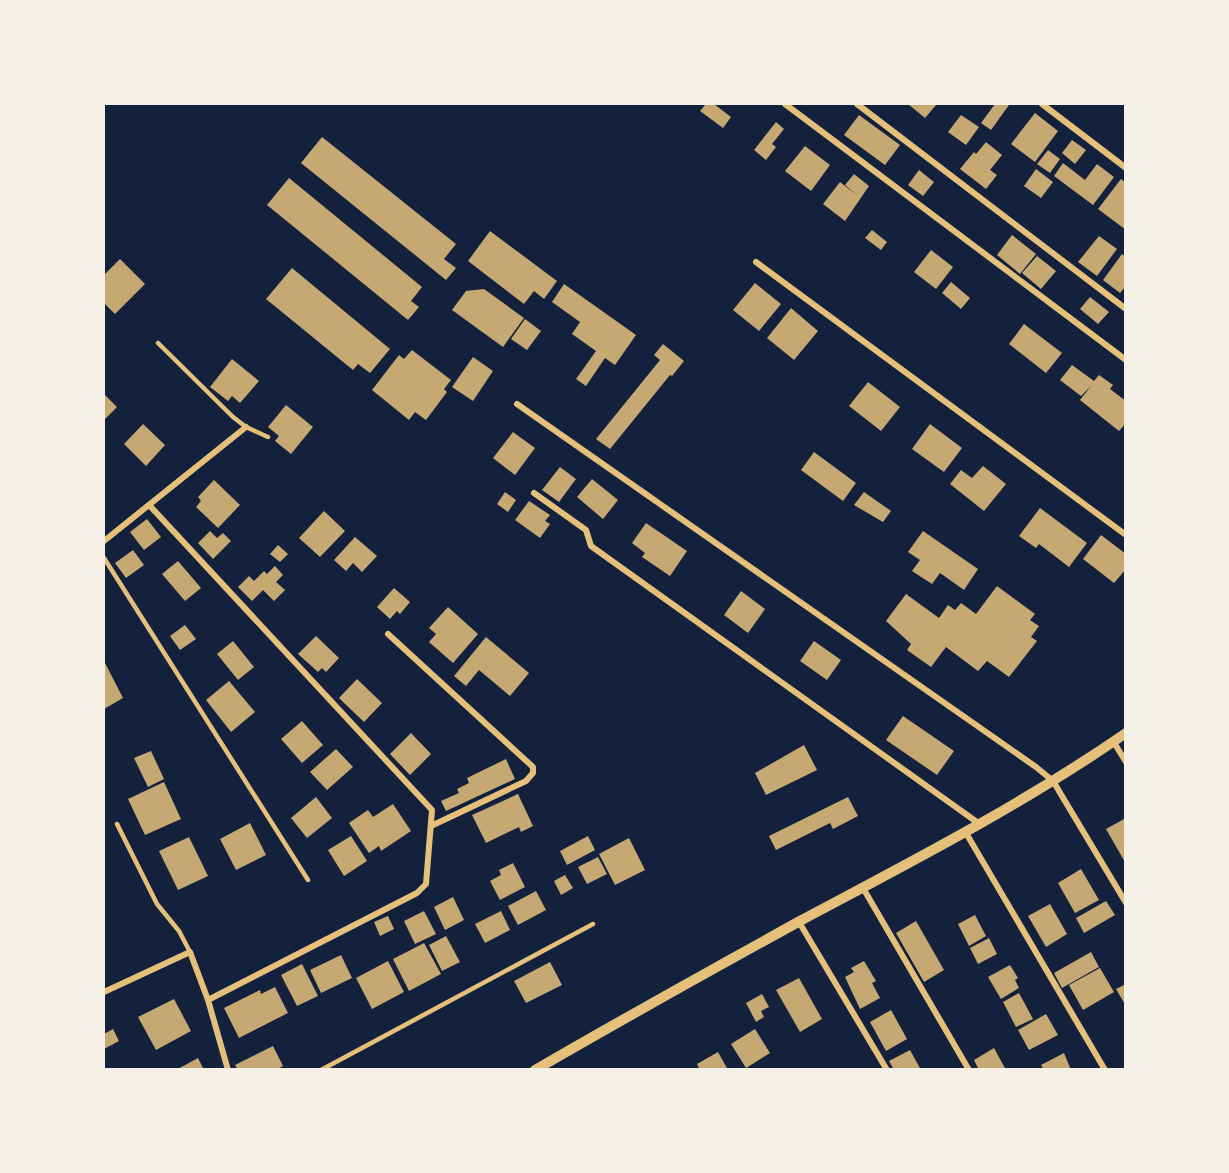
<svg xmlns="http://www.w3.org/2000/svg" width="1229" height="1173" viewBox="0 0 1229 1173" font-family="Mulish,sans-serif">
<rect width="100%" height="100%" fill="#14213d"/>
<path fill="#c6a872" d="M706,104H714L731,117L723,128L700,111Z
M908,104H937L925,118Z
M995,104L1009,105L991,130L981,123Z
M1035,113L1058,131L1035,162L1011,144Z
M859,115L900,145L885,165L844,135Z
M961,115L979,127L966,145L948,132Z
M776,122L784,129L772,144L776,147L766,160L754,150Z
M322,137L456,244L444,259L456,268L446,280L301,163Z
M1072,140L1086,150L1075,164L1062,153Z
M986,142L1002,155L990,170L997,175L986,189L960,169L974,152L976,154Z
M805,146L830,165L811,191L785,171Z
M1048,150L1060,159L1050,173L1037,164Z
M1063,163L1085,180L1097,164L1114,177L1093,205L1054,176Z
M1036,169L1053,182L1041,198L1024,186Z
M919,170L934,182L923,196L908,185Z
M854,174L869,186L845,221L823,204L840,182L858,196L845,185Z
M289,178L422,287L411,301L419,307L408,320L267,205Z
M1121,179L1126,183V230L1098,209Z
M872,230L887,242L881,250L865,238Z
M490,231L557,281L544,299L534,291L524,304L468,261Z
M1012,235L1036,254L1020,274L997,255Z
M1099,236L1117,249L1097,276L1078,262Z
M931,250L953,267L936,289L914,272Z
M1122,254L1126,257V286L1120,293L1103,280Z
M1037,256L1056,271L1041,289L1022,273Z
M120,259L145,284L115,314L104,303V275Z
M292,268L390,349L370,373L358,364L353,370L266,299Z
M951,282L970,298L961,309L942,293Z
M755,283L781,304L759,331L733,310Z
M564,284L636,335L615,365L605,358L586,386L576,379L596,351L572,334L580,322L552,302Z
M484,289L524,318L503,347L452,310L466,291Z
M1090,297L1109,312L1098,324L1080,309Z
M791,308L818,331L794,360L767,338Z
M525,319L541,331L527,350L511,339Z
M1024,324L1062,353L1046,373L1009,344Z
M663,344L684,361L672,376L670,375L610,449L596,439L660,360L654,355Z
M412,350L451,380L444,389L447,392L426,420L415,412L409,420L372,390L399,355L404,359Z
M473,357L493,371L473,401L452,387Z
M232,359L259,381L240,403L232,396L228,401L210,387Z
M1072,365L1094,381L1099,375L1113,385L1110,389L1126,401V423L1119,431L1080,400L1091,386L1081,396L1060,380Z
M868,382L900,407L881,431L849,406Z
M104,394L117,407L104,420Z
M286,405L313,427L291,454L275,441L279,436L268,427Z
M143,424L165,445L146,466L124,444Z
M930,424L962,448L944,472L912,449Z
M513,432L535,448L515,475L493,458Z
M814,452L856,483L843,501L801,470Z
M983,466L1006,484L984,511L950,484L961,470L972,478Z
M560,467L576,479L559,502L542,490Z
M592,479L618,500L603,519L577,497Z
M214,480L240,505L218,528L196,507L201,501L198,497Z
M505,492L516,500L508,512L497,504Z
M864,492L891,511L883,522L854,505Z
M529,501L550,515L545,521L550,524L540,538L515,520Z
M1040,508L1087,543L1069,567L1039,544L1036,548L1019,536Z
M324,511L345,531L320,557L299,538Z
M147,519L161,537L144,550L130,532Z
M646,523L687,551L670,576L642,557L645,553L632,543Z
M210,531L217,538L223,533L231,541L213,559L198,543Z
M923,531L978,569L964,590L940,573L932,584L912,571L920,560L908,552Z
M1101,535L1126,554V569L1114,583L1083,559Z
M355,537L377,556L362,572L353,563L346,571L334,560Z
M278,545L288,554L280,562L270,554Z
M133,550L144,565L126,578L115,563Z
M178,561L201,588L185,601L162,574Z
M275,566L283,575L276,582L285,590L274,601L263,590L252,601L238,587L249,576L254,581L264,571L267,574Z
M997,586L1035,614L1030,620L1039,626L1031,637L1037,641L1009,677L987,661L978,671L946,647L931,667L907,650L911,644L886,621L906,594L939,618L948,605L955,610L961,603L976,614Z
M394,588L410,602L400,614L397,611L390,619L377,607Z
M741,591L765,609L748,633L724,615Z
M448,607L478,634L453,663L429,642L436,634L429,628Z
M185,625L196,639L180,650L170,636Z
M316,636L339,658L326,672L322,668L318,672L298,654Z
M486,637L529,673L510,696L479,670L466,686L454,676Z
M233,641L254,667L238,680L217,654Z
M814,641L841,660L827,680L800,661Z
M104,661L123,698L104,709Z
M357,679L382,703L364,722L339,698Z
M229,681L255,712L231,732L206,700Z
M903,716L954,751L937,775L886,740Z
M302,721L323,745L302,763L281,739Z
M411,733L431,754L410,775L390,754Z
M804,745L817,770L766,795L755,773Z
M336,749L353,767L327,790L310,772Z
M151,751L164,779L148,787L134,758Z
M506,759L515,779L446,811L441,801L459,793L457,789L469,783L467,778Z
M164,782L181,819L145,835L128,799Z
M518,794L533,826L521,832L519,827L486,843L472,815Z
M316,797L332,818L307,838L291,818Z
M848,797L858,816L833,829L830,823L776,850L769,836Z
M393,804L411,831L381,851L379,846L369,853L349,823L368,810L373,817Z
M1126,818V864L1106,829Z
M250,823L266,855L236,870L220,839Z
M351,836L367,861L344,876L328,850Z
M588,836L595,850L567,865L560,851Z
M189,837L208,876L178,890L159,851Z
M629,838L645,870L615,885L599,854Z
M598,857L607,874L587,884L578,867Z
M513,863L525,887L500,900L490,881L501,875L499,870Z
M1081,869L1099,900L1075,913L1058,883Z
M565,875L573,888L561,895L554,881Z
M536,891L546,910L518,925L508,906Z
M453,897L464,920L445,930L434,907Z
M1106,901L1115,915L1084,933L1076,918Z
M1050,904L1067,934L1046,947L1028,916Z
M424,911L436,934L415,944L404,921Z
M501,911L510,930L485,943L475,924Z
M975,915L986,936L969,946L958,924Z
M388,916L394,929L380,936L374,922Z
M916,921L944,970L924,982L896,933Z
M446,936L460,962L442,971L429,945Z
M989,938L997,954L978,964L970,948Z
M424,943L441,974L409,991L393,959Z
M1091,952L1099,967L1062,988L1054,973Z
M341,955L352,978L321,993L310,970Z
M388,961L404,992L372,1009L356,978Z
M864,961L876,981L872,983L880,998L860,1009L845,977L854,972L851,968Z
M550,962L562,985L526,1003L514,981Z
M302,964L318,996L297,1006L281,975Z
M1010,965L1018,978L1015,980L1019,988L1001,999L988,977Z
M1100,968L1114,992L1083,1010L1069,985Z
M799,978L822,1019L800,1032L776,990Z
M1126,984V1006L1116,989Z
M275,987L288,1013L239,1038L224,1008L260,990L261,994Z
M1019,993L1033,1019L1016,1027L1003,1002Z
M762,994L769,1007L761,1011L764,1017L756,1022L746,1003Z
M174,999L191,1031L156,1050L138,1017Z
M891,1010L907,1039L886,1051L870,1022Z
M1046,1014L1058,1035L1029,1050L1018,1030Z
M113,1029L119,1041L104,1049V1034Z
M755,1029L770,1053L746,1068L731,1044Z
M273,1046L283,1066L276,1070H238L235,1065Z
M994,1048L1006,1070H979L974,1060Z
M910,1050L921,1070H894L889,1061Z
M718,1052L728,1070H700L697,1064Z
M1064,1053L1071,1070H1044L1041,1065Z
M198,1058L204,1070H176Z"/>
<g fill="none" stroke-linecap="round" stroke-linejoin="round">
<path stroke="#e5c07b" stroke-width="4.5" d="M158,343L233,417L246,427L268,437
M104,558L308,880
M117,824L157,904L179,931L190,952
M321,1070L593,924"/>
<path stroke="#e5c07b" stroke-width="6" d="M785,104L1126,360
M857,104L1126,309
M1042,104L1126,168
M756,262L1126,535
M517,404L1036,767L1053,781L1126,903
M534,493L586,530L591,546L981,825
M150,506L432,810L426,884L417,893L208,1000
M104,541L246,427
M388,634L533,767V773L526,781L431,826
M1113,741L1126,762
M966,833L1105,1070
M863,888L969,1070
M799,922L887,1070
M104,992L190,952L208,1000L228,1070"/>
<path stroke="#e5c07b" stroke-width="10" d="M535,1070C623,1019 711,970 800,921C911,862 1022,805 1126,733"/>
</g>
<rect width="1229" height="1173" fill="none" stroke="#f6f1e7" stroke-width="210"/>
</svg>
